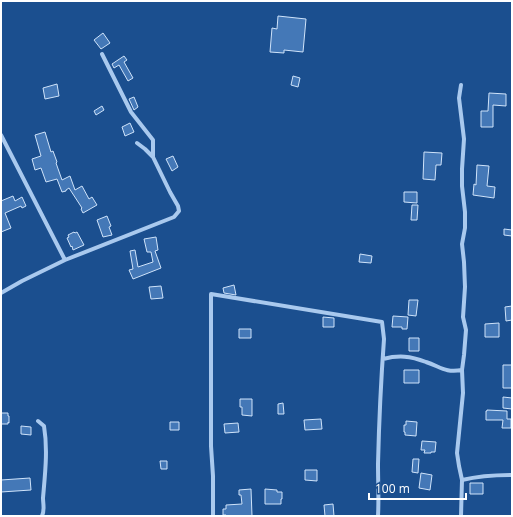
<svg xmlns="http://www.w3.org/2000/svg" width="513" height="517" viewBox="0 0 513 517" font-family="'Open Sans',sans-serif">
<rect width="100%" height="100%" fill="#1b4f8f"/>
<path fill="#4478b7" stroke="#cfe3fa" d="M278,16L306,19L303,52L284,50V53L270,52L272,28L277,29Z
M103,33L110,43L101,49L94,40Z
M124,56L127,60L124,62L133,78L128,81L119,65L114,68L112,64Z
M293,76L300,78L298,87L291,85Z
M57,84L59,96L45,99L43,88Z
M489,93L506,94V106L493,105V127H481V111H488Z
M134,97L138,107L134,110L129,99Z
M102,106L104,110L96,115L94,111Z
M130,123L134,132L125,136L122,127Z
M45,132L51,152L53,151L57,162L56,163L62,180L70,176L75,190L82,186L89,199L92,197L97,205L83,213L81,209L82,208L69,188L66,190V191L62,192L57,179L46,182L41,168L35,170L32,159L41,156L35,135Z
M424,152L442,153L441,165H436L435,180L423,179Z
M173,156L178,167L172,171L166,159Z
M477,165L489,166L487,186L495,187L494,198L473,195L474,184L476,185Z
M404,192H417V203L404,202Z
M13,196L15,201L22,197L26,206L22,208L21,206L5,213L11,228L1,232V201Z
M412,205H418L417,220H411Z
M107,216L111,226L109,227L112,235L103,237L97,220Z
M504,229L512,230V236L504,235Z
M74,232L75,233L77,232L84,245L73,250L72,246L71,247L67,238L69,237L68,235Z
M156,237L158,250L155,251L161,268L133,279L129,270L133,269L130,251L135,250L138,267L153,262L151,252H147L144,239Z
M360,254L372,256L371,263L359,262Z
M234,285L236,295L224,293L223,288Z
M161,286L163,298L151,299L149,287Z
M409,300H418L416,316L408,315Z
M512,306V320L506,321L505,307Z
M393,316L408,317L407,329H402V327H392Z
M323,317L334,318V327H323Z
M499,323V337H485V324Z
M239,329H251V338H239Z
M409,338H419V351H409Z
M503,365H512V388H503Z
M404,370H419V383H404Z
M503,397L512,398V409L503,408Z
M240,399H252V416L242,415V407H240Z
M283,403L284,414H278V404Z
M487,410L507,411V419H511V428H502L503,420H486V411H487Z
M1,413H8V416H9V423L8,422V424H1Z
M321,419L322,429L305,430L304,420Z
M406,421L417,422L416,436L405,435V432H404V425H406Z
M170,422H179V430H170Z
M238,423L239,432L225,433L224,424Z
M21,426L31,427V435L21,434Z
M422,441L436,442L435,452H431V453H424L425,450H421Z
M413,459H419L418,473L412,472Z
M160,461H167V469H161Z
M305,470H317V481L305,480Z
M421,473L432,475L430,490L419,488Z
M30,478L31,490L1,492V480Z
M470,483H483V494H470Z
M251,489L252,516H226V515H223V509H226V505L242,504L241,495H239V490Z
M265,489L277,490V492H282V499H281V504H265Z
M333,504L334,516H325L324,505Z"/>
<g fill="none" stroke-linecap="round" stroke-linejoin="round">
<path stroke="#a9c9ee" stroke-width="4" d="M102,54L131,112L153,140V157
M1,135L65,260
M1,293L22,281L65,260L174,217L179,211L178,206L170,192L153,157L145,149L137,143
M383,359C399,355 410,356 426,362C441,367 445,373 462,370
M38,421L44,426C48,450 45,474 43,498C43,504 45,510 42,516
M462,480C479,476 495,475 512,475
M213,516V476L211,446V294L382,322L384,339C381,380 379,422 378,464C378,481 379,499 378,516
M461,516L462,480L459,466L457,453L463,393L462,370L464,355L466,330L463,317L465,287L464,262L462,244L465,228V212L462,186V169L464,139L459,98L461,85"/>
</g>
<rect width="513" height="517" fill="none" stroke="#ffffff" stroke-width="4"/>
<path d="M369 493v6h97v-6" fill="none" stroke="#ffffff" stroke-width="2"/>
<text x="375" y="493" font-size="12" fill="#ffffff" stroke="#1b4f8f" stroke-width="3" paint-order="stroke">100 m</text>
</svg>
